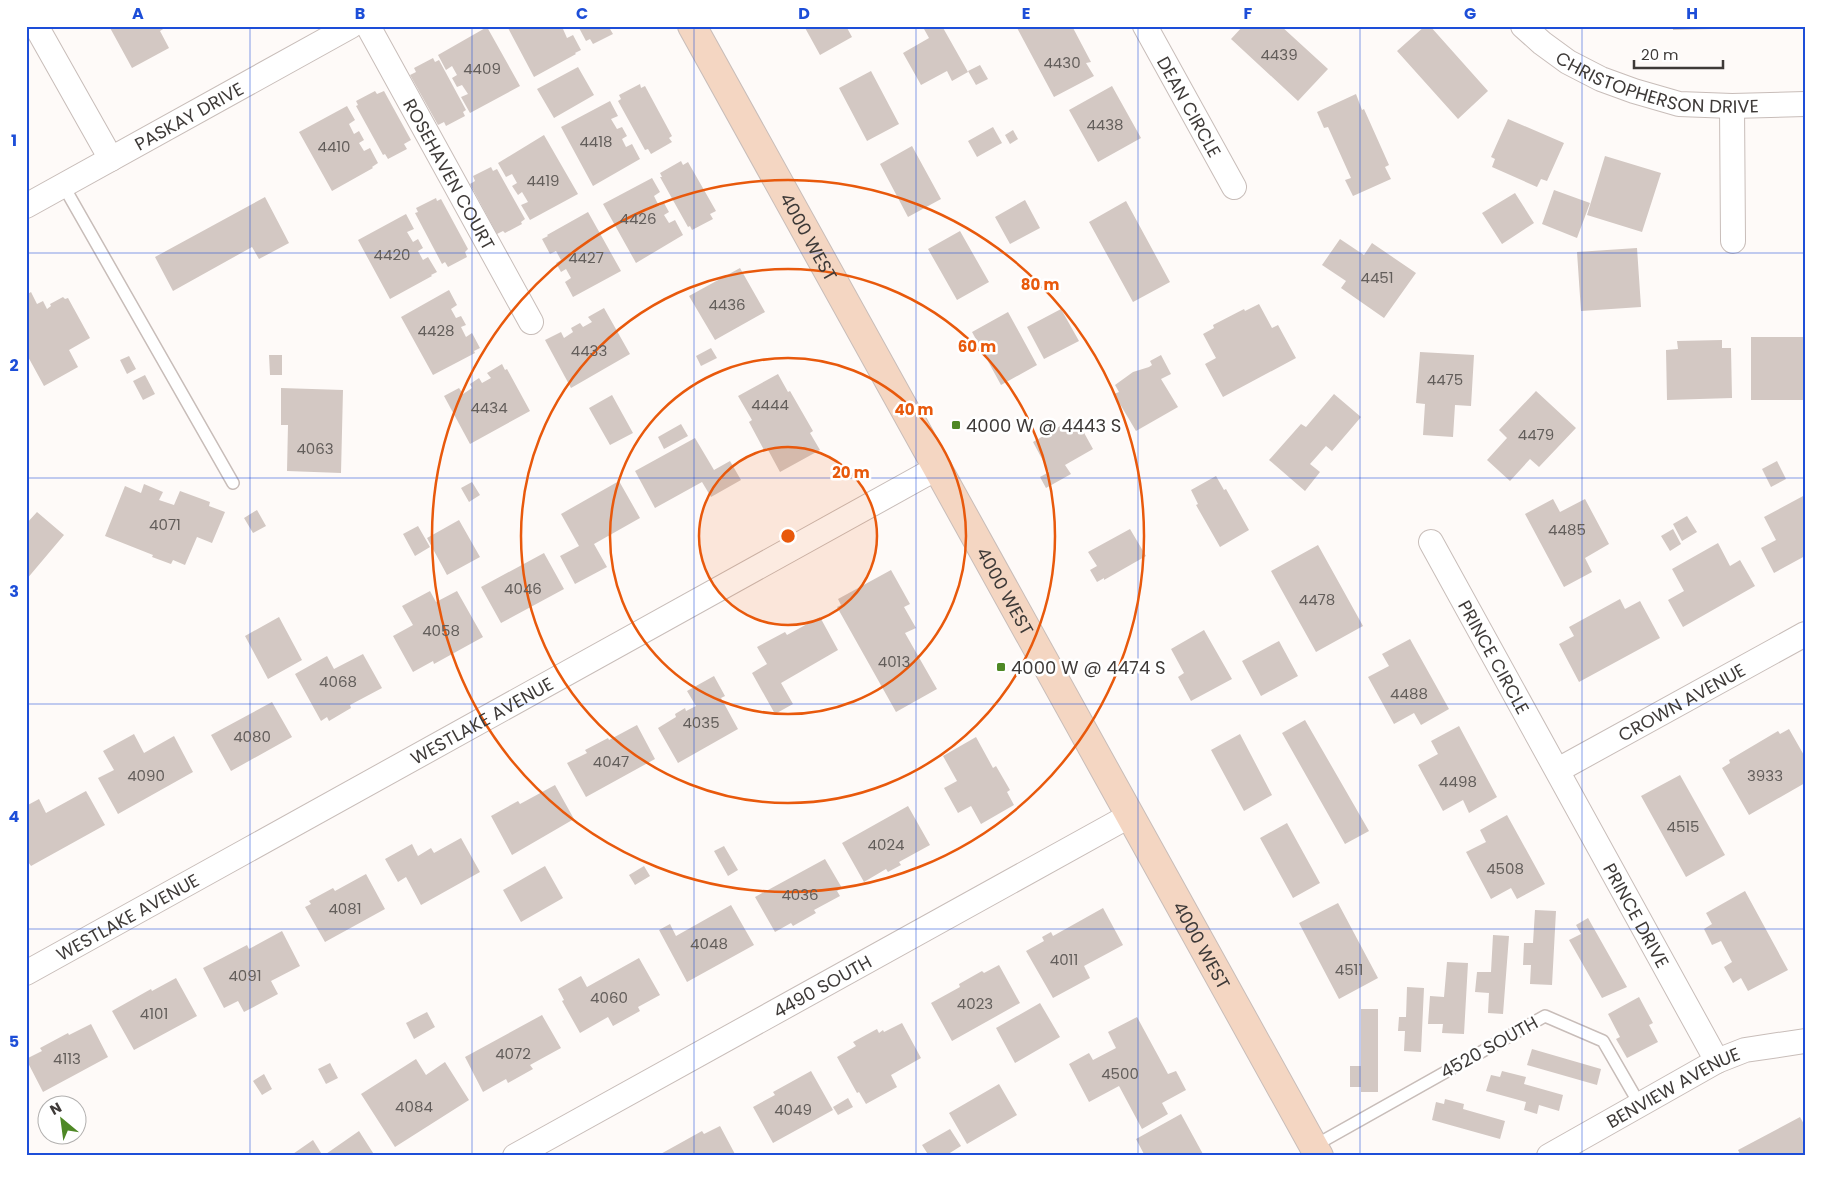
<svg xmlns="http://www.w3.org/2000/svg" width="1831" height="1182" viewBox="0 0 1831 1182" font-family="Poppins,sans-serif">
<rect width="100%" height="100%" fill="#fefaf8"/>
<path fill="#d3c8c3" d="M109,26H168L160,31L169,48L132,68Z
M507,26H567L563,29L567,38L573,35L581,50L575,53L576,54L534,77Z
M578,26H614L610,29L613,34L593,44L590,39L586,41Z
M804,26H846L852,37L820,55Z
M929,26H942L968,72L952,81L947,71L921,85L903,53L929,38L924,29Z
M1016,26H1072L1091,62L1086,63L1094,76L1054,97Z
M1243,26H1281L1328,69L1298,101L1231,39Z
M1425,26H1430L1488,91L1458,119L1397,51Z
M1673,26H1752V28L1673,30Z
M1770,26H1791V28L1770,29Z
M487,27L520,86L470,113L461,97L468,94L462,85L457,87L452,78L457,75L452,66L446,70L438,55Z
M433,58L435,62L439,60L466,110L463,112L465,116L446,126L444,122L438,125L410,75L416,72L414,68Z
M980,65L988,79L976,85L968,71Z
M578,67L594,95L554,118L537,89Z
M871,71L899,124L867,141L839,88Z
M640,84L641,88L645,86L672,136L669,138L672,142L651,154L648,149L645,150L618,101L621,99L619,95Z
M1112,86L1141,138L1098,162L1069,110Z
M375,91L377,94L384,91L411,140L404,144L407,149L388,159L385,154L383,155L356,106L358,105L356,101Z
M1356,94L1362,110L1364,109L1389,165L1385,167L1391,179L1353,196L1345,180L1351,178L1328,127L1324,128L1317,112Z
M610,101L618,116L611,119L617,129L622,127L627,136L622,139L626,147L632,144L640,159L593,186L561,127Z
M347,106L355,120L349,124L354,134L359,131L364,140L359,143L364,151L370,148L378,163L372,167L373,168L332,191L299,132Z
M1508,119L1564,143L1547,181L1541,179L1537,187L1492,167L1495,159L1491,157Z
M993,127L1002,143L977,157L968,141Z
M1013,130L1018,139L1010,144L1005,135Z
M544,135L578,194L530,220L521,205L528,202L522,192L518,195L512,186L517,183L512,174L506,177L498,163Z
M912,146L941,199L908,217L880,164Z
M1605,156L1661,173L1642,232L1587,215Z
M681,161L683,165L688,162L716,211L710,214L713,219L692,230L690,226L688,227L660,177H662L660,173Z
M491,167L493,171L497,169L525,219L521,222L522,224L505,233L503,231L497,234L470,184L475,181L473,176Z
M652,178L660,192L654,196L659,206L664,203L669,212L664,215L669,223L675,220L683,235L636,263L603,204Z
M1554,190L1590,203L1577,238L1542,224Z
M1515,193L1534,223L1502,244L1482,213Z
M265,197L289,243L259,259L252,247L173,291L155,257Z
M436,198L437,201L441,199L468,249L465,252L467,257L448,267L445,262L442,264L415,213L418,212L416,208Z
M1025,200L1040,228L1010,244L995,217Z
M1126,201L1170,282L1133,302L1089,222Z
M588,212L621,271L573,297L565,282L571,278L566,269L561,272L556,263L561,260L556,251L550,254L542,239L548,236L547,235Z
M406,214L414,229L407,232L413,242L418,239L423,248L418,251L423,260L428,257L437,272L431,275L432,276L390,299L358,240Z
M960,231L989,282L957,300L928,249Z
M1340,239L1364,255L1372,243L1416,273L1384,318L1341,288L1346,281L1322,265Z
M1637,248L1641,307L1581,311L1577,252Z
M740,268L765,312L715,340L689,296Z
M449,290L457,305L451,309L456,318L461,316L466,325L461,327L466,337L472,333L480,348L474,351L475,353L433,375L401,317Z
M31,292L37,304L43,301L47,309L51,306L50,304L63,297L65,299L68,298L90,338L69,350L78,367L44,386L26,353V295Z
M1259,304L1272,328L1278,325L1296,358L1223,397L1205,364L1216,358L1203,334L1214,328L1213,325L1244,309L1245,311Z
M604,308L630,354L571,388L545,340L561,332L564,338L573,332L571,328L580,323L583,327L592,322L588,317Z
M1061,309L1079,341L1044,359L1027,327Z
M1008,312L1037,365L1001,385L972,332Z
M1751,337H1805V400H1751Z
M1722,340V348H1731L1732,398L1667,400L1666,350L1678,349L1677,341Z
M711,348L717,358L701,366L696,356Z
M1420,352L1474,355L1471,406L1455,405L1453,437L1423,435L1425,404L1416,403Z
M269,355H282V375H270Z
M1161,355L1171,374L1161,379L1178,407L1136,431L1114,394L1119,392L1115,385L1133,372L1149,367L1152,365L1150,361Z
M129,356L136,369L127,374L120,360Z
M502,364L505,370L507,369L530,411L470,444L444,396L459,388L463,394L472,388L470,384L479,378L482,383L491,378L487,373Z
M778,374L788,392L790,391L813,431L810,433L820,450L780,472L767,448L764,450L749,422L752,420L738,396Z
M145,375L155,394L143,400L133,381Z
M281,388L343,390L341,473L287,471L288,425H281Z
M1536,391L1576,428L1539,467L1530,459L1510,481L1487,460L1507,438L1499,430Z
M1334,394L1361,417L1332,451L1326,446L1310,464L1320,472L1305,491L1269,460L1301,424L1306,427Z
M612,395L633,433L610,445L589,408Z
M1077,420L1093,449L1065,465L1071,474L1046,488L1040,477L1049,472L1033,442L1069,421L1070,424Z
M681,424L688,436L664,449L658,437Z
M695,438L714,470L730,461L741,480L711,497L702,482L655,508L635,471Z
M1777,461L1786,479L1771,487L1762,469Z
M1216,476L1224,490L1226,489L1249,530L1220,547L1196,505L1198,504L1191,490Z
M619,481L640,518L594,544L607,567L575,584L560,556L579,546L561,514Z
M472,482L480,495L469,502L461,488Z
M144,484L163,492L159,500L174,505L180,491L210,502L209,506L225,512L212,543L197,537L185,565L173,560L171,564L152,557L153,555L105,536L125,486L141,493Z
M1805,495V556L1774,573L1761,548L1776,540L1764,517Z
M1553,499L1560,512L1585,499L1609,544L1585,558L1592,572L1564,587L1525,514Z
M257,510L266,526L253,533L244,518Z
M37,512L64,535L26,580V524Z
M1687,516L1697,532L1682,541L1673,524Z
M459,520L480,557L447,575L427,538Z
M418,526L430,547L415,556L403,534Z
M1130,529L1146,556L1104,580V578L1097,582L1090,570L1097,566L1088,552Z
M1673,529L1681,544L1670,551L1661,536Z
M1718,543L1730,566L1740,560L1755,586L1683,627L1668,600L1684,591L1672,569Z
M1318,545L1363,626L1316,652L1271,571Z
M544,553L564,589L501,623L481,587Z
M891,570L910,604L904,607L916,628L905,633L937,689L896,712L837,607L841,605L838,599Z
M430,591L436,602L457,591L483,637L434,664L433,661L413,672L393,636L413,625L402,606Z
M1620,599L1625,609L1640,601L1660,638L1579,682L1559,644L1574,636L1569,627Z
M279,617L302,660L268,679L245,636Z
M820,617L838,650L781,683L793,704L775,714L752,673L767,664L757,647L785,632L787,635Z
M1204,630L1232,679L1191,701L1178,677L1184,673L1171,649Z
M1410,639L1449,709L1421,725L1414,713L1394,724L1368,677L1389,666L1382,654Z
M1279,641L1298,676L1261,696L1242,661Z
M363,654L382,688L350,705L351,708L329,721L327,717L321,721L295,674L327,656L334,669Z
M714,676L725,696L721,698L738,729L678,763L658,728L676,717L675,714L685,708L686,711L696,706L687,691Z
M272,702L292,737L231,771L211,735Z
M1305,720L1369,831L1345,844L1282,733Z
M637,725L655,759L586,797L567,763L587,753L585,750L608,738L609,740Z
M1459,726L1497,797L1469,813L1463,800L1443,811L1418,765L1438,754L1431,741Z
M1789,729L1805,757V783L1749,815L1722,768L1730,763L1729,760L1778,731L1780,734Z
M134,734L144,753L174,736L193,772L118,814L98,778L114,770L103,751Z
M1240,734L1272,795L1244,811L1211,750Z
M976,737L993,768L996,766L1010,790L1007,792L1014,805L981,824L971,806L958,813L944,788L957,781L943,756Z
M1680,775L1725,855L1686,877L1641,796Z
M555,785L574,819L512,855L491,816L518,801L520,804Z
M86,791L105,825L31,866L26,859V806L39,799L46,813Z
M908,806L930,845L899,862L901,865L888,872L886,869L864,882L842,843Z
M1507,815L1545,884L1517,899L1511,888L1491,899L1466,852L1486,842L1480,830Z
M1287,823L1320,883L1293,898L1260,838Z
M461,838L480,872L421,905L406,877L398,882L385,859L412,844L418,856L431,848L434,853Z
M724,846L738,870L728,876L714,851Z
M825,859L842,888L837,891L840,896L814,910L816,913L793,926L791,923L775,932L755,897Z
M545,866L563,898L521,922L503,890Z
M644,866L650,876L635,885L629,875Z
M366,874L385,909L325,942L305,907L311,904L309,901L333,888L335,891Z
M1745,891L1788,970L1748,991L1741,978L1733,983L1724,967L1732,962L1721,941L1712,945L1704,929L1712,924L1706,913Z
M1338,903L1378,978L1339,999L1299,923Z
M731,905L754,945L687,982L659,930L670,924L676,936Z
M1103,908L1123,945L1084,966L1090,978L1053,998L1026,951L1044,941L1042,937L1051,932L1053,936Z
M1535,910L1556,911L1552,985L1530,984L1531,965H1523L1524,943H1533Z
M1588,918L1627,987L1602,998L1569,940L1581,934L1576,925Z
M282,931L300,966L271,981L278,994L244,1012L238,1001L224,1008L203,968L247,945L249,949Z
M1493,935L1509,936L1503,1014L1488,1013L1489,993L1475,992L1477,972H1491Z
M639,958L660,995L638,1007L640,1011L613,1026L608,1017L580,1033L562,1001L564,1000L558,989L581,976L587,987Z
M1447,962L1468,963L1464,1034L1442,1033L1443,1024H1428L1430,996L1444,997Z
M999,965L1020,1003L952,1041L931,1003L960,987L959,984L982,971L984,973Z
M176,978L197,1016L134,1050L112,1011L151,989L152,991Z
M1407,987L1424,988L1421,1052L1404,1051L1405,1031H1398L1399,1017H1406Z
M1639,997L1653,1023L1649,1025L1658,1042L1627,1058L1616,1039L1620,1037L1608,1014Z
M1040,1003L1060,1037L1015,1063L996,1028Z
M1361,1009H1378V1092H1361V1087H1350V1066H1361Z
M427,1012L435,1027L414,1039L406,1023Z
M542,1015L561,1048L530,1065L533,1069L508,1083L506,1079L483,1092L465,1057Z
M1137,1017L1168,1074L1176,1071L1186,1090L1162,1103L1168,1114L1142,1129L1119,1086L1089,1102L1069,1064L1089,1053L1093,1060L1116,1048L1108,1032Z
M902,1023L921,1058L891,1075L897,1087L866,1104L859,1092L857,1093L837,1057L856,1046L853,1042L877,1029L879,1033L883,1030L884,1032Z
M91,1024L108,1057L43,1092L26,1059L42,1051L40,1048L68,1033L69,1035Z
M1532,1049L1601,1069L1597,1085L1527,1065Z
M416,1059L426,1075L445,1062L469,1100L395,1147L361,1094Z
M330,1063L338,1078L326,1084L318,1069Z
M811,1071L833,1110L773,1143L753,1107L775,1095L773,1092Z
M1502,1071L1526,1077L1524,1084L1563,1095L1559,1111L1539,1105L1537,1114L1524,1110L1526,1102L1486,1091L1491,1075L1500,1077Z
M264,1074L272,1089L262,1095L253,1081Z
M999,1084L1017,1115L967,1144L949,1113Z
M848,1098L853,1107L838,1115L833,1107Z
M1445,1099L1464,1104L1463,1109L1505,1121L1500,1139L1432,1120L1436,1102L1444,1104Z
M1181,1114L1204,1156H1145L1136,1139Z
M1800,1117L1805,1126V1156H1741L1738,1150Z
M720,1126L736,1156H657L702,1131L704,1134Z
M950,1129L961,1146L945,1156H929L922,1145Z
M359,1131L375,1156H290L313,1140L323,1156Z"/>
<g fill="none" stroke-linecap="round" stroke-linejoin="round">
<g stroke="#c8bdb9" stroke-width="14">
<path id="lane" d="M63,185L233,483
M1314,1146L1545,1016L1603,1041L1640,1105"/>
</g>
<g stroke="#c8bdb9" stroke-width="26">
<g id="street">
<path d="M36,26L111,159"/>
<path id="s1" d="M368,26L531,322"/>
<path id="s2" d="M1145,26L1234,187"/>
<path id="s3" d="M1523,26L1542,43L1568,62L1601,79L1634,91L1679,104L1732,106L1805,104"/>
<path d="M1732,106L1733,241"/>
<path id="s4" d="M26,206L351,26"/>
<path id="s5" d="M1431,542L1717,1061"/>
<path id="s6" d="M1558,770L1805,634"/>
<path id="s7" d="M26,973L937,468"/>
<path id="s8" d="M515,1156L1129,816"/>
<path id="s9" d="M1549,1156L1717,1061L1745,1050L1805,1041"/>
</g>
</g>
<g stroke="#c8bdb9" stroke-width="30">
<g id="secondary">
<path id="s10" d="M692,26L1319,1156"/>
</g>
</g>
<use href="#lane" stroke="#fff" stroke-width="11"/>
<use href="#street" stroke="#fff" stroke-width="24"/>
<use href="#secondary" stroke="#f4d6c2" stroke-width="28"/>
</g>
<path fill="none" stroke="#1d4ed8" stroke-width="1" stroke-opacity="0.55" d="M250,26V1156M472,26V1156M694,26V1156M916,26V1156M1138,26V1156M1360,26V1156M1582,26V1156M26,253H1805M26,478H1805M26,704H1805M26,929H1805"/>
<circle cx="788" cy="536" r="89" fill="#e8590c" fill-opacity=".12"/>
<g fill="none" stroke="#e8590c" stroke-width="2.5">
<circle cx="788" cy="536" r="89"/>
<circle cx="788" cy="536" r="178"/>
<circle cx="788" cy="536" r="267"/>
<circle cx="788" cy="536" r="356"/>
</g>
<g fill="#4e8825" stroke="#fff" stroke-width="2">
<rect x="951" y="420" width="10" height="10" rx="2.5"/>
<rect x="996" y="662" width="10" height="10" rx="2.5"/>
</g>
<g text-anchor="middle" dominant-baseline="central" stroke-width="5" stroke-linejoin="round" paint-order="stroke">
<g font-size="15" fill="#635e5b">
<text x="1279" y="54">4439</text>
<text x="1062" y="62">4430</text>
<text x="482" y="68">4409</text>
<text x="1105" y="124">4438</text>
<text x="596" y="141">4418</text>
<text x="334" y="146">4410</text>
<text x="543" y="180">4419</text>
<text x="638" y="218">4426</text>
<text x="392" y="254">4420</text>
<text x="586" y="257">4427</text>
<text x="1377" y="277">4451</text>
<text x="727" y="304">4436</text>
<text x="436" y="330">4428</text>
<text x="589" y="350">4433</text>
<text x="1445" y="379">4475</text>
<text x="770" y="404">4444</text>
<text x="489" y="407">4434</text>
<text x="1536" y="434">4479</text>
<text x="315" y="448">4063</text>
<text x="165" y="524">4071</text>
<text x="1567" y="529">4485</text>
<text x="523" y="588">4046</text>
<text x="1317" y="599">4478</text>
<text x="441" y="630">4058</text>
<text x="894" y="661">4013</text>
<text x="338" y="681">4068</text>
<text x="1409" y="693">4488</text>
<text x="701" y="722">4035</text>
<text x="252" y="736">4080</text>
<text x="611" y="761">4047</text>
<text x="146" y="775">4090</text>
<text x="1765" y="775">3933</text>
<text x="1458" y="781">4498</text>
<text x="1683" y="826">4515</text>
<text x="886" y="844">4024</text>
<text x="1505" y="868">4508</text>
<text x="800" y="894">4036</text>
<text x="345" y="908">4081</text>
<text x="709" y="943">4048</text>
<text x="1064" y="959">4011</text>
<text x="1349" y="969">4511</text>
<text x="245" y="975">4091</text>
<text x="609" y="997">4060</text>
<text x="975" y="1003">4023</text>
<text x="154" y="1013">4101</text>
<text x="513" y="1053">4072</text>
<text x="67" y="1058">4113</text>
<text x="1120" y="1073">4500</text>
<text x="414" y="1106">4084</text>
<text x="793" y="1109">4049</text>
</g>
<g font-size="18" fill="#3e3a38" stroke="#fff">
<text stroke="none"><textPath href="#s3" startOffset="151">CHRISTOPHERSON DRIVE</textPath></text>
<text stroke="none"><textPath href="#s2" startOffset="92">DEAN CIRCLE</textPath></text>
<text stroke="none"><textPath href="#s4" startOffset="186">PASKAY DRIVE</textPath></text>
<text stroke="none"><textPath href="#s1" startOffset="169">ROSEHAVEN COURT</textPath></text>
<text stroke="none"><textPath href="#s10" startOffset="241">4000 WEST</textPath></text>
<text stroke="none"><textPath href="#s10" startOffset="646">4000 WEST</textPath></text>
<text stroke="none"><textPath href="#s5" startOffset="131">PRINCE CIRCLE</textPath></text>
<text stroke="none"><textPath href="#s6" startOffset="141">CROWN AVENUE</textPath></text>
<text stroke="none"><textPath href="#s7" startOffset="521">WESTLAKE AVENUE</textPath></text>
<text stroke="none"><textPath href="#s5" startOffset="426">PRINCE DRIVE</textPath></text>
<text stroke="none"><textPath href="#s7" startOffset="116">WESTLAKE AVENUE</textPath></text>
<text stroke="none"><textPath href="#s10" startOffset="1051">4000 WEST</textPath></text>
<text stroke="none"><textPath href="#s8" startOffset="351">4490 SOUTH</textPath></text>
<text transform="translate(1489 1047) rotate(-29)">4520 SOUTH</text>
<text stroke="none"><textPath href="#s9" startOffset="142">BENVIEW AVENUE</textPath></text>
</g>
<g font-size="18" fill="#3e3a38" stroke="#fff" text-anchor="start">
<text x="966" y="425">4000 W @ 4443 S</text>
<text x="1011" y="667">4000 W @ 4474 S</text>
</g>
</g>
<circle cx="788" cy="536" r="8" fill="#e8590c" stroke="#fff" stroke-width="2.5"/>
<g font-size="15" text-anchor="middle" font-weight="bold" fill="#e8590c" stroke="#fff" stroke-width="5" stroke-linejoin="round" paint-order="stroke">
<text x="1040" y="290">80 m</text>
<text x="977" y="352">60 m</text>
<text x="914" y="415">40 m</text>
<text x="851" y="478">20 m</text>
</g>
<rect width="1831" height="1182" fill="none" stroke="#ffffff" stroke-width="55"/>
<g transform="translate(62 1120) rotate(331)"><circle r="24" fill="#ffffff" stroke="#b2b0af"/>
<path d="M0-4L9 19L0 12L-9 19Z" fill="#4e8825"/>
<text y="-8" font-size="14" font-weight="bold" text-anchor="middle" fill="#3e3a38">N</text>
</g>
<path d="M1634 60v8h89v-8" fill="none" stroke="#3e3a38" stroke-width="2.5"/>
<text x="1641" y="60" font-size="15" fill="#3e3a38" stroke="#ffffff" stroke-width="4" paint-order="stroke">20 m</text>
<rect x="28" y="28" width="1776" height="1126" fill="none" stroke="#1d4ed8" stroke-width="2"/>
<g font-size="16" text-anchor="middle" font-weight="bold" fill="#1d4ed8">
<text x="138" y="19">A</text>
<text x="360" y="19">B</text>
<text x="582" y="19">C</text>
<text x="804" y="19">D</text>
<text x="1026" y="19">E</text>
<text x="1248" y="19">F</text>
<text x="1470" y="19">G</text>
<text x="1692" y="19">H</text>
<text x="14" y="146">1</text>
<text x="14" y="371">2</text>
<text x="14" y="597">3</text>
<text x="14" y="822">4</text>
<text x="14" y="1047">5</text>
</g>
</svg>
